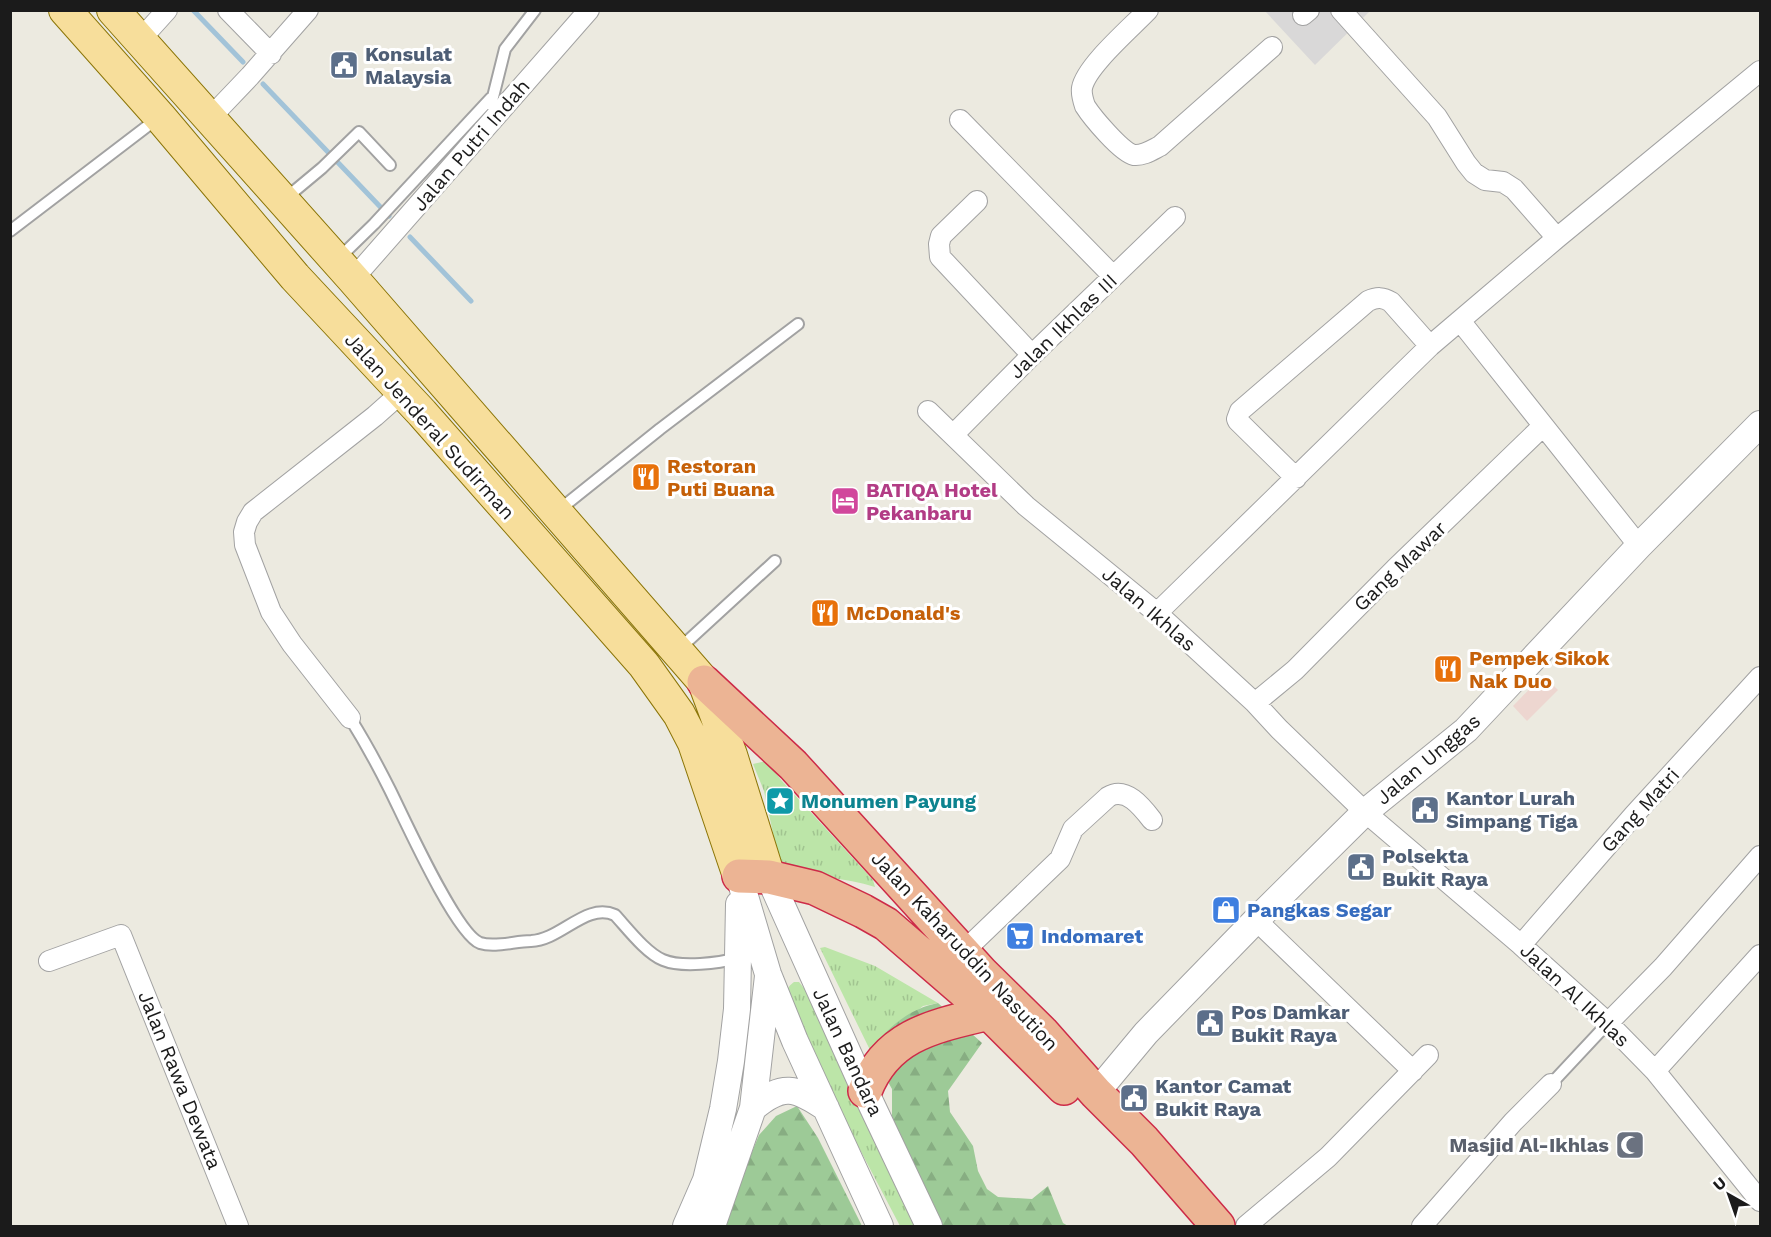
<svg xmlns="http://www.w3.org/2000/svg" width="1771" height="1237" viewBox="0 0 1771 1237" font-family="'Work Sans',sans-serif">
<defs>
<pattern id="grass-tufts" width="24" height="20" patternUnits="userSpaceOnUse" patternTransform="scale(1.5)"><rect width="24" height="20" fill="#bce5a8"/><path d="M3 7l-1-3M5 7V3M7 7l1-3M15 17l-1-3M17 17v-4M19 17l1-3" fill="none" stroke="#a1c490"/></pattern>
<pattern id="forest-firs" width="22" height="20" patternUnits="userSpaceOnUse" patternTransform="scale(1.5)"><rect width="22" height="20" fill="#9dca97"/><path d="M5 1l3.5 6h-7zM16 11l3.5 6h-7z" fill="#87ad82"/></pattern>
</defs>
<rect width="100%" height="100%" fill="#eceae0"/>
<path fill="#d9d8d8" d="M1265,11H1370L1315,65Z"/>
<path fill="#edd6d0" d="M1543,675L1558,690L1527,721L1513,706Z"/>
<path fill="url(#grass-tufts)" d="M766,761L782,781L873,880L875,887C845,877 813,877 782,875L764,791L753,764Z
M825,947L875,966L938,1003L923,1006L870,1050L820,948Z
M794,982H799L807,992L917,1226H900L857,1144L789,999C786,991 787,987 794,982Z"/>
<path fill="url(#forest-firs)" d="M938,1003L982,1043L948,1091L950,1112L973,1146L978,1171L987,1189L998,1197L1032,1199L1048,1186L1063,1223L1068,1226H936L892,1121V1089L870,1050C889,1027 908,1009 938,1003Z
M797,1106L818,1138L862,1226H721L759,1135L776,1116Z"/>
<g fill="none" stroke-linecap="round" stroke-linejoin="round">
<path stroke="#a2c3d8" stroke-width="5" d="M193,10L243,62
M263,84L389,216
M410,237L471,301"/>
<g stroke="#a2a2a2" stroke-width="14">
<path id="service" d="M491,105L505,49L535,10
M286,198L322,168L359,132L390,165
M10,231L158,118
M338,259L374,224L491,98
M559,510L660,429L798,324
M679,649L775,561
M350,718C365,742 378,766 390,790C404,818 456,934 480,943C495,948 515,941 531,941C561,940 586,902 615,915C627,928 646,953 663,960C682,968 719,963 738,958
M1551,1084L1608,1023"/>
</g>
<g stroke="#a2a2a2" stroke-width="22">
<path id="minor" d="M228,10L271,54
M1148,10C1132,27 1086,66 1082,88C1081,94 1083,100 1085,106C1092,117 1121,152 1134,155C1143,156 1152,150 1160,146L1272,47
M1341,10L1437,117L1466,163L1474,173L1485,180L1503,182L1514,189L1557,238
M1303,15L1309,10
M139,41L167,10
M209,119L250,76L308,10
M960,120L1113,276
M977,201L941,236L939,244L940,257L1032,355
M353,279L589,10
M1461,322L1639,546
M928,411L1026,506L1157,613L1255,703L1279,729L1365,812L1521,945L1608,1023L1655,1071L1760,1201
M953,435L1032,355L1175,217
M1296,478L1238,421L1237,419L1240,411L1368,301C1377,297 1383,297 1391,302L1430,346
M1157,613L1430,346L1557,238L1760,71
M1255,703L1295,670L1395,569L1543,426
M350,718L292,644L271,612L245,545L244,532L247,522L253,512L375,416L402,392
M1256,920L1413,1071
M1521,945L1633,816L1760,677
M963,952L1060,859L1073,829L1108,797C1126,786 1142,807 1152,820
M49,961L121,935L238,1226
M1608,1023L1663,967L1760,856
M1655,1071L1760,955
M1246,1226L1328,1157L1428,1055
M1422,1226L1513,1122L1551,1084"/>
</g>
<g stroke="#a2a2a2" stroke-width="28">
<path id="tertiary" d="M739,876L768,974L795,1041L880,1226
M769,877L865,1091L929,1226
M1096,1093L1146,1033L1256,920L1365,812L1466,730L1639,546L1760,424
M753,1108C783,1083 795,1087 826,1108
M686,1226L706,1180L723,1109L731,1061L737,1009L739,904
M712,1226L753,1108L768,976"/>
</g>
<g stroke="#8b7507" stroke-width="34">
<path id="primary" d="M65,10L160,117L295,277L422,413L644,665L679,714L694,743L739,876
M113,10L353,279L704,682L731,755L769,877"/>
</g>
<g stroke="#cd2b48" stroke-width="36">
<path id="trunk" d="M704,682L793,765L982,973L1042,1032L1096,1093L1144,1141L1218,1226
M739,876L769,877L815,888L863,911L886,924L989,1013L1064,1088
M865,1091C887,1034 935,1026 989,1013"/>
</g>
<use href="#service" stroke="#fff" stroke-width="10"/>
<use href="#minor" stroke="#fff" stroke-width="20"/>
<use href="#tertiary" stroke="#fff" stroke-width="26"/>
<use href="#primary" stroke="#f7de9b" stroke-width="32"/>
<use href="#trunk" stroke="#ecb494" stroke-width="33"/>
</g>
<defs>
<g id="civic-square" transform="scale(1.5)"><rect x="-9" y="-9" width="18" height="18" rx="4" fill="#5c6f8a" stroke="#fff"/><path d="M-.6-6.5H3V-4.5H.6V-3L4-1V1h2V6H-6V1h2V-1L-.6-3ZM-1.2 2.5V6h2.4V2.5Z" fill="#fff"/></g>
<g id="restaurant-square" transform="scale(1.5)"><rect x="-9" y="-9" width="18" height="18" rx="4" fill="#e8710a" stroke="#fff"/><path d="M-5-6h1v4h1v-4h1v4h1v-4h1v5L-1.5 .5V6h-2V.5L-5-1ZM5-6V6H3V1.5H1.5Q1.5-4 5-6Z" fill="#fff"/></g>
<g id="hotel-square" transform="scale(1.5)"><rect x="-9" y="-9" width="18" height="18" rx="4" fill="#d1479c" stroke="#fff"/><path d="M-6-4.5h1.5V1H6V5H4.5V3h-9V5H-6ZM-4 0a1.8 1.8 0 1 1 3.6 0ZM.5 0V-2.5h3Q6-2.5 6 0Z" fill="#fff"/></g>
<g id="sight-square" transform="scale(1.5)"><rect x="-9" y="-9" width="18" height="18" rx="4" fill="#0f9aa8" stroke="#fff"/><path d="M0-6L1.8-2.2L6-1.7L2.9 1.2L3.7 5.4L0 3.3L-3.7 5.4L-2.9 1.2L-6-1.7L-1.8-2.2Z" fill="#fff"/></g>
<g id="shop-square" transform="scale(1.5)"><rect x="-9" y="-9" width="18" height="18" rx="4" fill="#3f7fe0" stroke="#fff"/><path d="M-5-2.5h2.3a2.7 3.5 0 0 1 5.4 0H5L5.5 6h-11ZM-1.5-2.5h3a1.5 2.3 0 0 0-3 0Z" fill="#fff"/></g>
<g id="supermarket-square" transform="scale(1.5)"><rect x="-9" y="-9" width="18" height="18" rx="4" fill="#3f7fe0" stroke="#fff"/><path d="M-6-5.5h2.5l.6 2H6L4.5 2H-2.5L-4.4-4H-6ZM-1.5 3.2a1.3 1.3 0 1 0 .1 0ZM3 3.2a1.3 1.3 0 1 0 .1 0Z" fill="#fff"/></g>
<g id="mosque-square" transform="scale(1.5)"><rect x="-9" y="-9" width="18" height="18" rx="4" fill="#6b7280" stroke="#fff"/><path d="M3.5-4.9A6 6 0 1 0 3.5 4.9A5 5 0 1 1 3.5-4.9Z" fill="#fff"/></g>
</defs>
<g fill-rule="evenodd">
<use href="#civic-square" x="344" y="65"/>
<use href="#restaurant-square" x="646" y="477"/>
<use href="#hotel-square" x="845" y="501"/>
<use href="#restaurant-square" x="825" y="613"/>
<use href="#restaurant-square" x="1448" y="669"/>
<use href="#sight-square" x="780" y="801"/>
<use href="#civic-square" x="1425" y="810"/>
<use href="#civic-square" x="1361" y="867"/>
<use href="#shop-square" x="1226" y="910"/>
<use href="#supermarket-square" x="1020" y="936"/>
<use href="#civic-square" x="1210" y="1023"/>
<use href="#civic-square" x="1134" y="1098"/>
<use href="#mosque-square" x="1630" y="1145"/>
</g>
<g text-anchor="middle" dominant-baseline="central" stroke-width="6" stroke-linejoin="round" paint-order="stroke">
<g font-size="20" font-weight="bold" fill="#4e5e75" stroke="#fff" text-anchor="start">
<text x="365" y="54">Konsulat<tspan x="365" dy="23">Malaysia</tspan></text>
<text x="1446" y="798">Kantor Lurah<tspan x="1446" dy="23">Simpang Tiga</tspan></text>
<text x="1382" y="856">Polsekta<tspan x="1382" dy="23">Bukit Raya</tspan></text>
<text x="1231" y="1012">Pos Damkar<tspan x="1231" dy="23">Bukit Raya</tspan></text>
<text x="1155" y="1086">Kantor Camat<tspan x="1155" dy="23">Bukit Raya</tspan></text>
</g>
<g font-size="20" fill="#1b1b1b" stroke="#fff">
<text transform="translate(471 145) rotate(-49)">Jalan Putri Indah</text>
<text transform="translate(1063 326) rotate(-44)">Jalan Ikhlas III</text>
<text transform="translate(430 426) rotate(48)">Jalan Jenderal Sudirman</text>
<text transform="translate(1400 566) rotate(-44)">Gang Mawar</text>
<text transform="translate(1149 609) rotate(41)">Jalan Ikhlas</text>
<text transform="translate(1428 759) rotate(-40)">Jalan Unggas</text>
<text transform="translate(1640 810) rotate(-48)">Gang Matri</text>
<text transform="translate(965 951) rotate(47)">Jalan Kaharuddin Nasution</text>
<text transform="translate(1575 995) rotate(43)">Jalan Al Ikhlas</text>
<text transform="translate(848 1052) rotate(65)">Jalan Bandara</text>
<text transform="translate(180 1080) rotate(68)">Jalan Rawa Dewata</text>
</g>
<g font-size="20" font-weight="bold" fill="#c56008" stroke="#fff" text-anchor="start">
<text x="667" y="466">Restoran<tspan x="667" dy="23">Puti Buana</tspan></text>
<text x="846" y="613">McDonald's</text>
<text x="1469" y="658">Pempek Sikok<tspan x="1469" dy="23">Nak Duo</tspan></text>
</g>
<g font-size="20" font-weight="bold" fill="#b23c85" stroke="#fff" text-anchor="start">
<text x="866" y="490">BATIQA Hotel<tspan x="866" dy="23">Pekanbaru</tspan></text>
</g>
<g font-size="20" font-weight="bold" fill="#0d838f" stroke="#fff" text-anchor="start">
<text x="801" y="801">Monumen Payung</text>
</g>
<g font-size="20" font-weight="bold" fill="#366cbe" stroke="#fff" text-anchor="start">
<text x="1247" y="910">Pangkas Segar</text>
<text x="1041" y="936">Indomaret</text>
</g>
<g font-size="20" font-weight="bold" fill="#5b616d" stroke="#fff" text-anchor="end">
<text x="1609" y="1145">Masjid Al-Ikhlas</text>
</g>
</g>
<rect width="1771" height="1237" fill="none" stroke="#1b1b1b" stroke-width="24"/>
<g transform="translate(1729 1195) rotate(320)" stroke="#ffffff" stroke-width="4.5" paint-order="stroke">
<path d="M0-4.5L10 22L0 15L-10 22Z" fill="#1b1b1b"/>
<text y="-9" font-size="16" font-weight="bold" text-anchor="middle" fill="#1b1b1b">U</text>
</g>
</svg>
